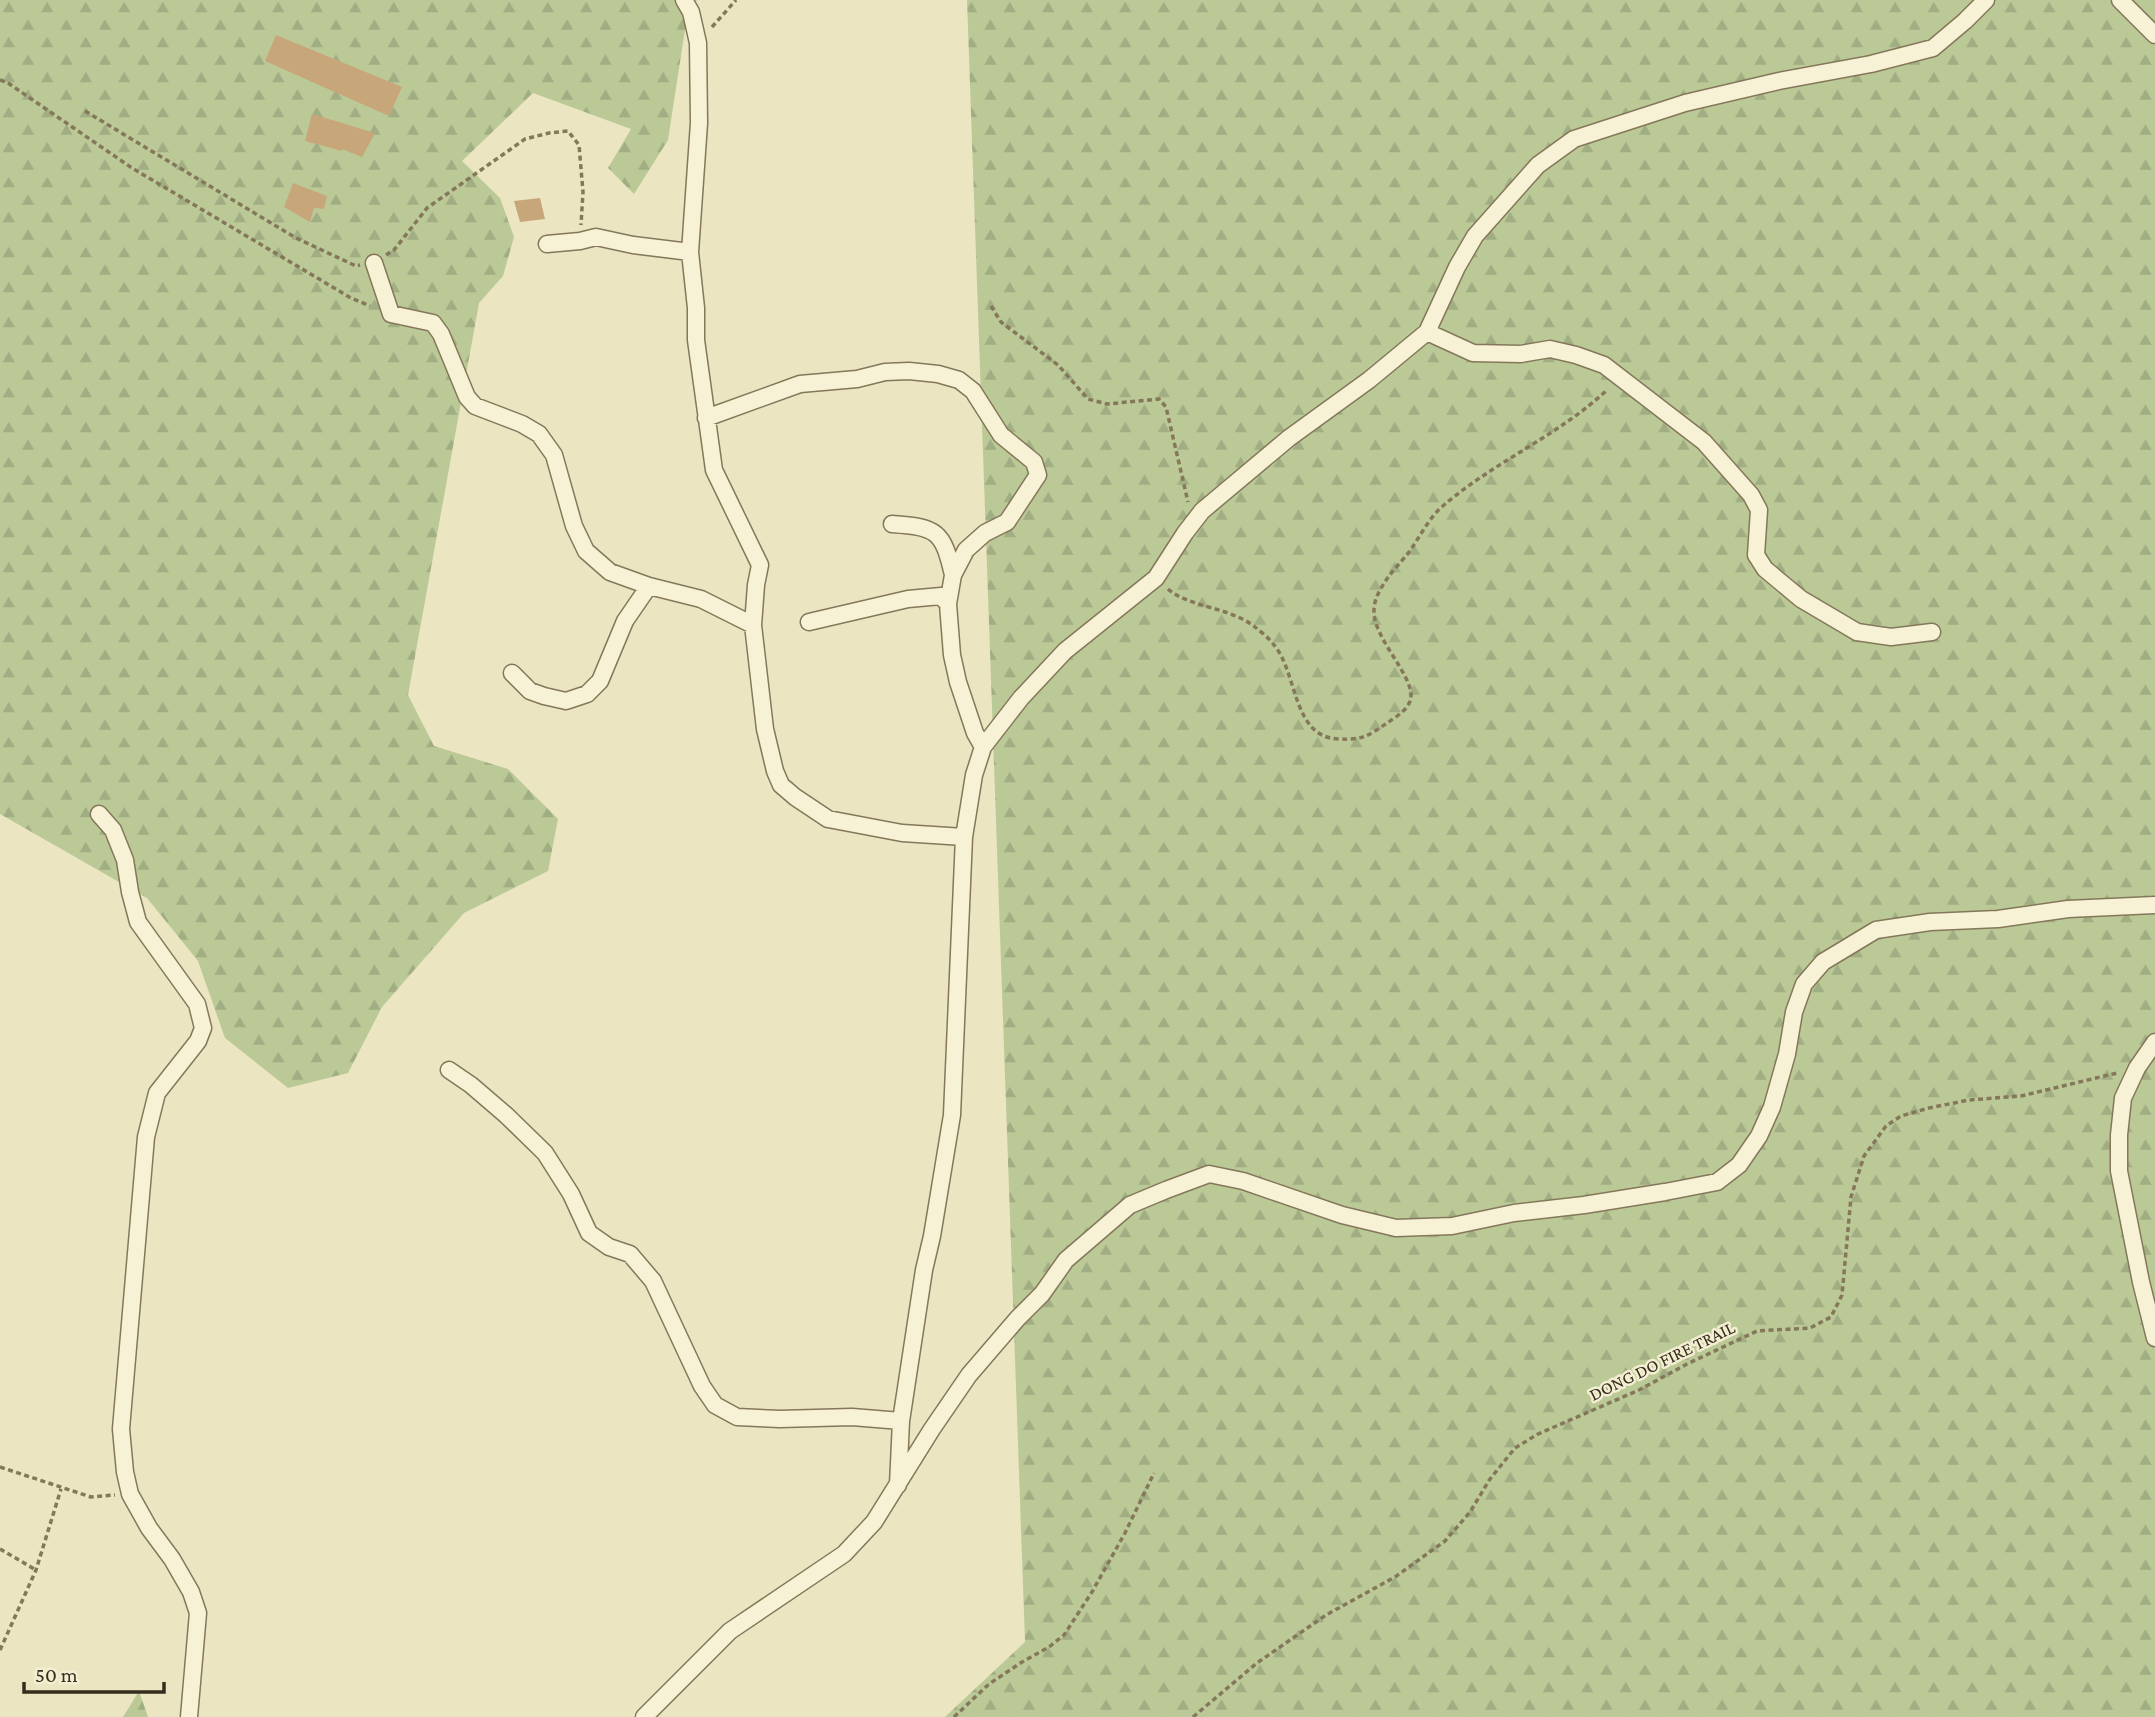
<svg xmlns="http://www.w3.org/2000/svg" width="2155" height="1717" viewBox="0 0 2155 1717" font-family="'Crimson Pro',serif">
<defs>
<pattern id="forest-firs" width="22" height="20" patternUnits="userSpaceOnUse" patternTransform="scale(1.75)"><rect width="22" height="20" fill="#bbc997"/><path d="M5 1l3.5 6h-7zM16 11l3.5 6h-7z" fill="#a1ad82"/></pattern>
</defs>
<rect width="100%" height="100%" fill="#ebe5c2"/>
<path fill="url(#forest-firs)" d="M0,0H697L688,10L668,140L634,194L608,168L631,129L533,93L462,161L500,198L514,237L503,276L479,303L408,695L434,746L508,769L558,819L548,871L464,913L382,1007L348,1073L288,1088L225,1038L198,961L147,898L0,814Z
M967,0H2155V1717H945L1025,1642Z
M139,1691L148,1717H123Z"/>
<path fill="#c7a67a" d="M276,35L402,87L389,116L265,61Z
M312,114L375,133L362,157L342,149V151L305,141Z
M293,183L327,196L324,209L314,208L310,222L284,207Z
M540,198L545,219L520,222L514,201Z"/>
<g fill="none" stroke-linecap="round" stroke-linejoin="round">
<g stroke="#84775a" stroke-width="19">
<path id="minor" d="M684,0L691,12L698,43L699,123L690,252L696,308V340L714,470L760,565L756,585L753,625L765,729L775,771L781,785L795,797L828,819L902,833L964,837
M2120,0L2155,35
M547,244L580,241L596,237L633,245L690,252
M374,263L391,314L433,323L441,334L467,397L475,406L522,424L539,434L554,455L574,526L586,551L610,572L649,586L701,599L753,625
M1427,332L1473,353L1521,354L1550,349L1576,355L1604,365L1704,442L1751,495L1759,510L1756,555L1765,569L1801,599L1857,632L1891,637L1932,632
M706,418L800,384L857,379L885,372L909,371L938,374L959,380L973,391L1001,435L1034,462L1038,475L1007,522L985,533L966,550L953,575L948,604
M892,524C937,527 943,531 953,575
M809,622L908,599L941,596L948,604L952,655L958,682L975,733L983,747
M512,673L530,691L544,696L566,701L587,694L600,681L625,621L649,586
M99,814L113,830L125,860L130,892L138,922L197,1004L203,1028L198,1041L157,1093L146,1137L121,1429L125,1472L130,1494L149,1528L172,1559L191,1592L198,1613L189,1717
M2155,1042L2137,1068L2123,1098L2119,1135V1171L2141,1282L2155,1338
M449,1070L471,1085L506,1115L545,1153L571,1194L589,1233L609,1247L630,1254L653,1281L702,1386L715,1405L737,1417L780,1419L852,1417L901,1421
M898,1485L901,1421L924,1270L932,1236L952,1115L964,837L974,775L983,747L1021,698L1065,651L1156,578L1185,533L1202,511L1289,438L1369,380L1427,332L1457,267L1475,236L1538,165L1574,139L1685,103L1779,81L1871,64L1933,48L1965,21L1986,0
M644,1717L730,1631L844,1554L874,1522L932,1429L969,1375L1018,1318L1042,1294L1066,1260L1130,1205L1166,1190L1209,1174L1243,1181L1342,1215L1396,1228L1452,1226L1514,1213L1584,1205L1665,1192L1717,1182L1739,1165L1759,1136L1772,1107L1787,1054L1794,1012L1804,984L1823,962L1876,930L1930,922L1998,919L2068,909L2155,905"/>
</g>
<path stroke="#84775a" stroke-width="3.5" stroke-dasharray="5 3.5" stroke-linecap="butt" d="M712,27L736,0
M0,80L8,83L132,168L351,298L370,306
M85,111L296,238L356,266L360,265
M386,255L394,250L427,208L525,139L549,133L568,131L579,145L583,192L581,225
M991,306L1001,322L1058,365L1088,399L1107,404L1159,399L1166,407L1188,502
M1168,589C1188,607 1230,607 1255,627C1261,632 1269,638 1274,645C1298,673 1292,738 1339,739C1363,740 1368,736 1387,723C1396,717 1411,708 1411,696C1412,674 1372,636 1374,610C1374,598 1382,586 1389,576C1395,568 1403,560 1409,552C1420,537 1429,517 1444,505C1494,462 1561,434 1608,389
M0,1467L91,1497L115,1495
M0,1549L36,1570
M0,1650L36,1570L61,1489
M954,1717L989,1684L1022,1662L1049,1647L1064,1635L1092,1592L1125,1533L1154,1473
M1193,1717L1257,1663L1326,1615L1395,1577L1445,1541L1470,1512L1490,1479L1515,1448L1538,1434L1639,1390L1687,1364L1757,1331L1810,1328L1831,1317L1842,1295L1851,1197L1864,1156L1886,1126L1901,1116L1929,1108L1969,1100L2021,1096L2117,1073"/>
<use href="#minor" stroke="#f7f2d5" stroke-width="16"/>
</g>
<g text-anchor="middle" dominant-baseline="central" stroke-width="5" stroke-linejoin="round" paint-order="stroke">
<g font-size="18" fill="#352c1e" stroke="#f3eed1">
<text transform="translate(1662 1361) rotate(-26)">DONG DO FIRE TRAIL</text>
</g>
</g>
<path d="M24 1682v10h140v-10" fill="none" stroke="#352c1e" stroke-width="3.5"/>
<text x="35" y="1682" font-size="21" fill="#352c1e" stroke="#f3eed1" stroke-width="5" paint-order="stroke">50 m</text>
</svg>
